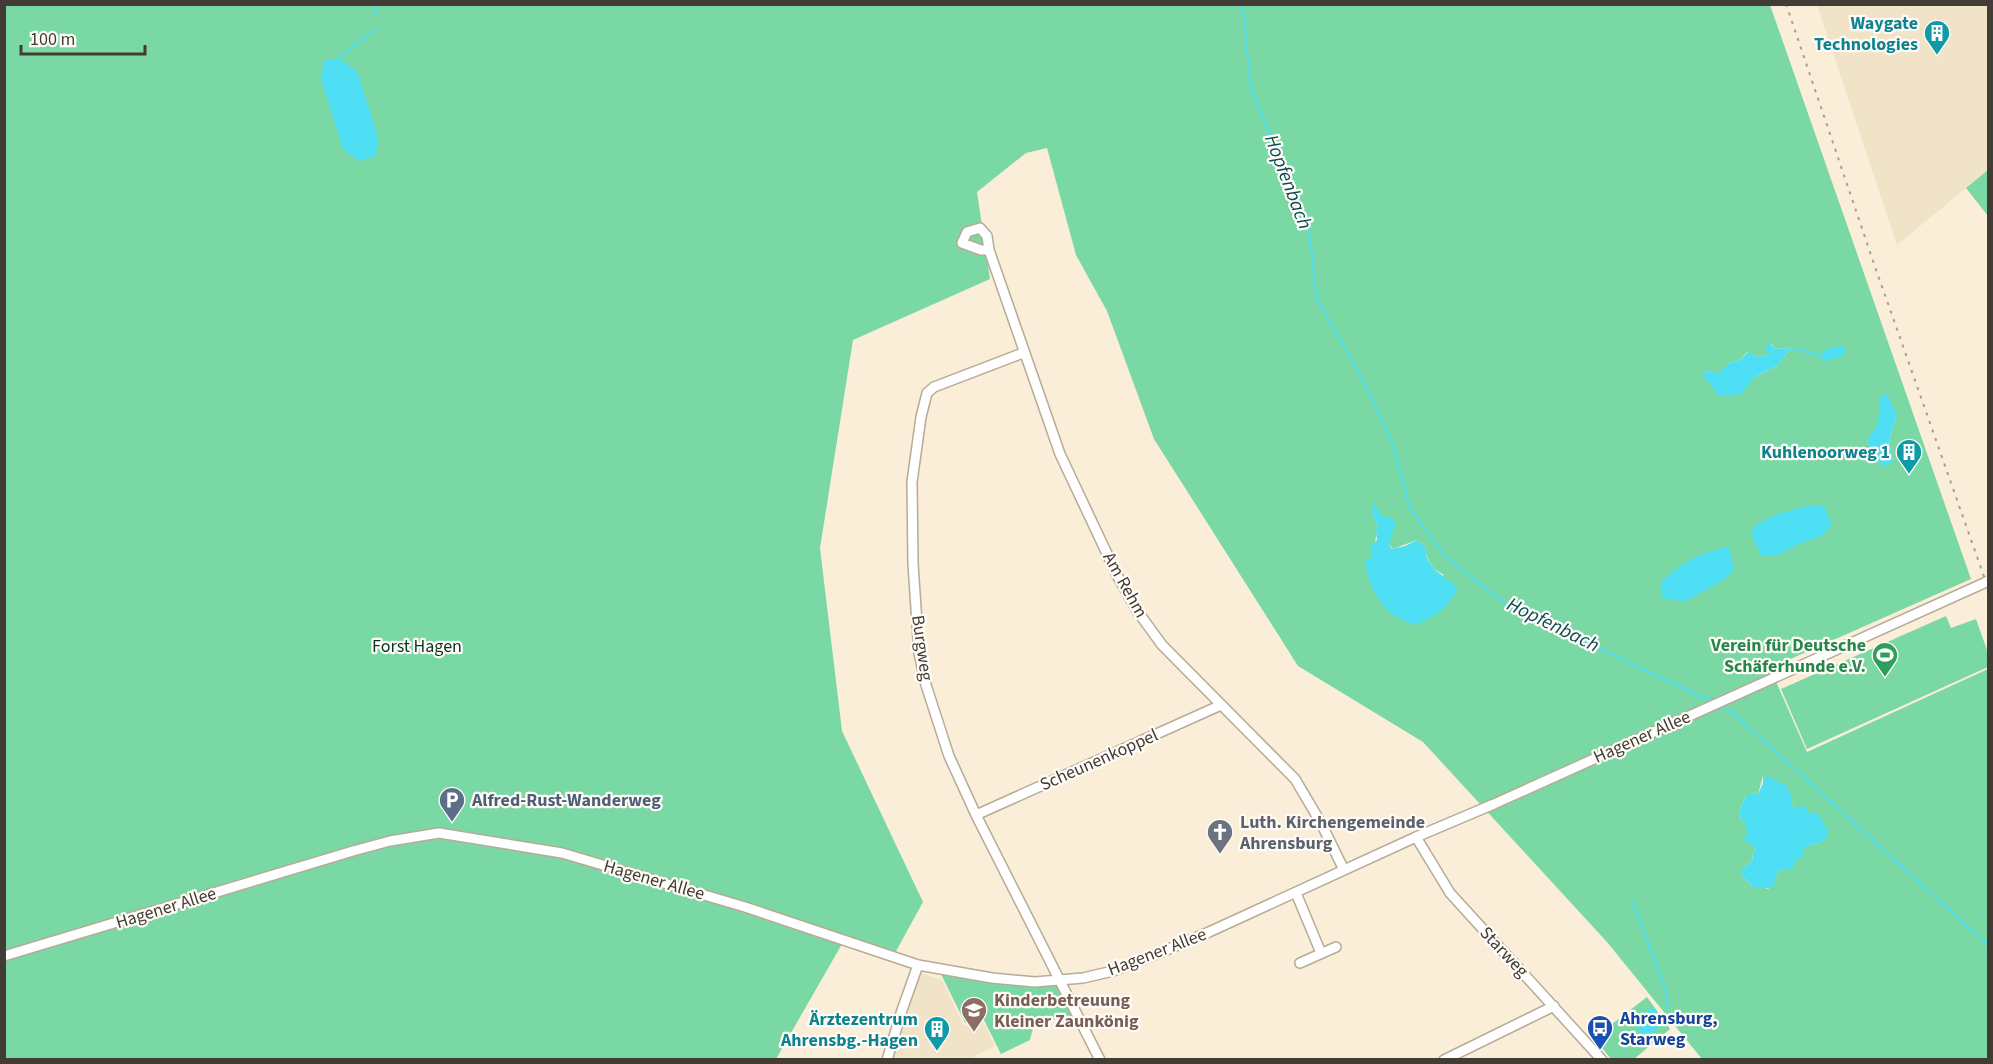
<svg xmlns="http://www.w3.org/2000/svg" width="1993" height="1064" viewBox="0 0 1993 1064" font-family="'Source Sans 3',sans-serif">
<rect width="100%" height="100%" fill="#faeed9"/>
<path fill="#f1e3c7" d="M1817,5H1988V170L1897,245Z
M920,973L942,980L964,1026L981,1018L995,1046L974,1056L976,1059L892,1060L896,1041Z"/>
<path fill="#7ad8a4" fill-rule="evenodd" d="M5,5H1770L1971,579L1770,668L1807,752L1988,669V1059H1702L1607,942L1423,742L1298,666L1154,439L1107,311L1076,255L1047,148L1026,153L977,192L990,279L853,340L820,548L842,731L923,902L895,953L846,937L776,1059L5,1060ZM1771,343L1775,349L1791,348L1777,366L1753,378L1702,374L1709,370L1718,375L1729,363L1740,360L1747,352L1756,357L1771,354ZM1897,415L1889,440L1893,462L1867,441L1879,424ZM1372,514L1384,518L1389,544L1393,549L1417,540L1427,549L1426,555L1434,569L1444,575L1391,613L1373,590L1372,559L1378,526ZM1763,776L1779,785L1795,809L1807,812L1822,824L1819,843L1803,847L1802,856L1785,869L1778,871L1773,885L1768,889L1761,887H1753L1741,875V870L1752,861L1753,853L1756,849L1743,837L1748,836L1747,823L1741,820L1739,811L1746,796H1751V793L1758,794Z
M1988,170V216L1966,188Z
M1946,616L1951,628L1976,619L1988,653V667L1807,749L1781,689Z
M940,972L1036,985H1057L1074,1020L1064,1022L1042,1016L1035,1020L1030,1040L1001,1054L982,1016L965,1023Z
M1647,997L1670,1029L1634,1059H1611L1594,1038Z"/>
<path fill="#4fdff5" d="M339,58L357,72L378,136L376,156L359,161L343,149L321,79L324,61Z
M1770,343L1775,349L1791,348L1777,366L1753,378L1742,394L1719,396L1702,374L1709,370L1718,374L1729,363L1740,360L1748,352L1756,357L1770,354L1764,347Z
M1840,346L1846,349L1843,356L1824,361L1820,355L1827,349Z
M1887,394L1897,415L1889,440L1893,462L1882,467L1867,441L1878,424L1880,397Z
M1373,502L1384,518H1391L1396,523L1389,544L1392,549L1405,546L1417,540L1427,549L1426,556L1434,569L1458,588C1447,608 1436,618 1413,625C1406,621 1398,618 1392,614C1377,602 1366,579 1365,560L1372,559L1370,547L1377,540L1376,532L1378,526L1372,514Z
M1808,506H1824L1832,524L1823,535L1797,545L1776,556L1761,555L1752,536L1753,527L1774,515Z
M1729,547L1734,570L1722,581L1685,601L1662,598V581C1687,559 1697,554 1729,547Z
M1763,776L1777,780L1779,785L1785,783L1791,795V803L1795,809L1802,806L1807,807V812L1810,814L1815,812L1823,820L1822,824L1826,825L1828,836L1819,843L1804,847L1803,856L1795,862L1792,870L1785,869L1778,871L1773,887C1766,890 1760,887 1753,887L1741,875V870L1752,861L1753,853L1756,849L1742,837L1748,835L1745,827L1747,823L1741,820L1739,811L1746,796H1751V793L1758,794L1763,783Z
M1653,1007L1665,1022L1645,1038L1633,1022Z"/>
<g fill="none" stroke-linecap="round" stroke-linejoin="round">
<path stroke="#4fdff5" stroke-width="2" d="M375,4L377,15
M1242,4L1251,88L1309,231L1317,299L1365,384L1393,445L1410,508L1445,556L1507,605L1713,702
M339,58L374,30
M1791,348L1820,355
M1721,706L1731,711L1988,945
M1633,901L1666,992L1668,1008"/>
<g stroke="#b6ab97" stroke-width="12">
<path id="minor" d="M989,250H981L962,243L967,232L980,228L987,236L989,250L1060,454L1118,577L1138,612L1162,645L1295,779L1321,823L1344,870
M1023,353L934,387L927,393L921,417L912,482L913,564L919,653L926,685L949,756L976,815L1100,1060
M976,815L1221,705
M1416,837L1450,893L1602,1060
M1296,893L1321,953
M4,956L353,851L390,841L439,833L562,853L745,907L918,965L992,978L1035,982L1083,978L1113,971L1157,954L1209,932L1416,837L1494,804L1982,584
M1300,963L1336,947
M887,1060L902,1010L918,965
M1444,1060L1554,1006"/>
</g>
<use href="#minor" stroke="#fff" stroke-width="9"/>
<path stroke="#a79e8f" stroke-width="2" stroke-dasharray="3 6" stroke-linecap="butt" d="M1786,4L1873,261L1988,588"/>
<g stroke="#b6ab97" stroke-width="12" stroke-linecap="butt">
<path id="minor-bridge" d="M1982,584L1988,581"/>
</g>
<use href="#minor-bridge" stroke="#fff" stroke-width="9"/>
</g>
<defs>
<g id="building-pin" transform="scale(1.35)"><path d="M0 17L-7.5 6A9.5 9.5 0 1 1 7.5 6Z" fill="#0f9aa8" stroke="#fffcf8"/><path d="M-4-6H4V6H1V3H-1V6H-4ZM-2.5-4.3h1.7v1.8h-1.7ZM.8-4.3h1.7v1.8H.8ZM-2.5-1h1.7V.8h-1.7ZM.8-1h1.7V.8H.8Z" fill="#fff"/></g>
<g id="stadium-pin" transform="scale(1.35)"><path d="M0 17L-7.5 6A9.5 9.5 0 1 1 7.5 6Z" fill="#2e9e5b" stroke="#fffcf8"/><path d="M0-5a6.5 5 0 1 0 0 10a6.5 5 0 1 0 0-10ZM-3.5-1.8h7v3.6h-7Z" fill="#fff"/></g>
<g id="parking-pin" transform="scale(1.35)"><path d="M0 17L-7.5 6A9.5 9.5 0 1 1 7.5 6Z" fill="#5c6f8a" stroke="#fffcf8"/><path d="M-3.5-5.5H1a3.5 3.5 0 0 1 0 7H-1V5.5H-3.5ZM-1-3.4V-.6H.8a1.4 1.4 0 0 0 0-2.8Z" fill="#fff"/></g>
<g id="church-pin" transform="scale(1.35)"><path d="M0 17L-7.5 6A9.5 9.5 0 1 1 7.5 6Z" fill="#6b7280" stroke="#fffcf8"/><path d="M-1.2-6h2.4v3.5h3.3v2.4h-3.3V6h-2.4V-.1h-3.3v-2.4h3.3Z" fill="#fff"/></g>
<g id="school-pin" transform="scale(1.35)"><path d="M0 17L-7.5 6A9.5 9.5 0 1 1 7.5 6Z" fill="#8d6e63" stroke="#fffcf8"/><path d="M0-5L7-2L0 1L-7-2ZM-4 1L0 2.5L4 1V4Q0 6-4 4Z" fill="#fff"/></g>
<g id="bus-pin" transform="scale(1.35)"><path d="M0 17L-7.5 6A9.5 9.5 0 1 1 7.5 6Z" fill="#1a4fb4" stroke="#fffcf8"/><path d="M-5-6H5V4H4V6H2V4H-2V6H-4V4H-5ZM-3.5-4V0h7V-4ZM-3.5 1.2v1.5H-2V1.2ZM2 1.2v1.5H3.5V1.2Z" fill="#fff"/></g>
</defs>
<g fill-rule="evenodd">
<use href="#building-pin" x="1937" y="33"/>
<use href="#building-pin" x="1909" y="452"/>
<use href="#stadium-pin" x="1885" y="655"/>
<use href="#parking-pin" x="452" y="800"/>
<use href="#church-pin" x="1220" y="832"/>
<use href="#school-pin" x="974" y="1010"/>
<use href="#bus-pin" x="1600" y="1028"/>
<use href="#building-pin" x="937" y="1029"/>
</g>
<g text-anchor="middle" dominant-baseline="central" stroke-width="4.5" stroke-linejoin="round" paint-order="stroke">
<g font-size="18" font-weight="bold" fill="#0d838f" stroke="#fffcf8" text-anchor="end">
<text x="1918" y="23">Waygate<tspan x="1918" dy="21">Technologies</tspan></text>
<text x="1890" y="452">Kuhlenoorweg 1</text>
<text x="918" y="1019">Ärztezentrum<tspan x="918" dy="21">Ahrensbg.-Hagen</tspan></text>
</g>
<g font-size="18" fill="#413c34" stroke="#fffcf8">
<text transform="translate(1125 585) rotate(61)">Am Rehm</text>
<text transform="translate(922 648) rotate(82)">Burgweg</text>
<text transform="translate(1642 737) rotate(-24)">Hagener Allee</text>
<text transform="translate(1099 760) rotate(-24)">Scheunenkoppel</text>
<text transform="translate(654 880) rotate(16)">Hagener Allee</text>
<text transform="translate(166 908) rotate(-17)">Hagener Allee</text>
<text transform="translate(1157 952) rotate(-21)">Hagener Allee</text>
<text transform="translate(1504 952) rotate(47)">Starweg</text>
</g>
<g font-size="18" font-weight="bold" fill="#27864d" stroke="#fffcf8" text-anchor="end">
<text x="1866" y="645">Verein für Deutsche<tspan x="1866" dy="21">Schäferhunde e.V.</tspan></text>
</g>
<g font-size="18" fill="#07341f" stroke="#fffcf8">
<text x="417" y="646">Forst Hagen</text>
</g>
<g font-size="18" font-weight="bold" fill="#4e5e75" stroke="#fffcf8" text-anchor="start">
<text x="472" y="800">Alfred-Rust-Wanderweg</text>
</g>
<g font-size="18" font-weight="bold" fill="#5b616d" stroke="#fffcf8" text-anchor="start">
<text x="1240" y="822">Luth. Kirchengemeinde<tspan x="1240" dy="21">Ahrensburg</tspan></text>
</g>
<g font-size="18" font-weight="bold" fill="#785e54" stroke="#fffcf8" text-anchor="start">
<text x="994" y="1000">Kinderbetreuung<tspan x="994" dy="21">Kleiner Zaunkönig</tspan></text>
</g>
<g font-size="18" font-weight="bold" fill="#164399" stroke="#fffcf8" text-anchor="start">
<text x="1620" y="1018">Ahrensburg,<tspan x="1620" dy="21">Starweg</tspan></text>
</g>
<g font-size="20" font-style="italic" fill="#0b4b54" stroke="#fffcf8">
<text transform="translate(1288 182) rotate(69)">Hopfenbach</text>
<text transform="translate(1553 625) rotate(26)">Hopfenbach</text>
</g>
</g>
<rect width="1993" height="1064" fill="none" stroke="#413c34" stroke-width="12"/>
<path d="M21 45v9h124v-9" fill="none" stroke="#413c34" stroke-width="3"/>
<text x="30" y="45" font-size="18" fill="#413c34" stroke="#fffcf8" stroke-width="4.5" paint-order="stroke">100 m</text>
</svg>
